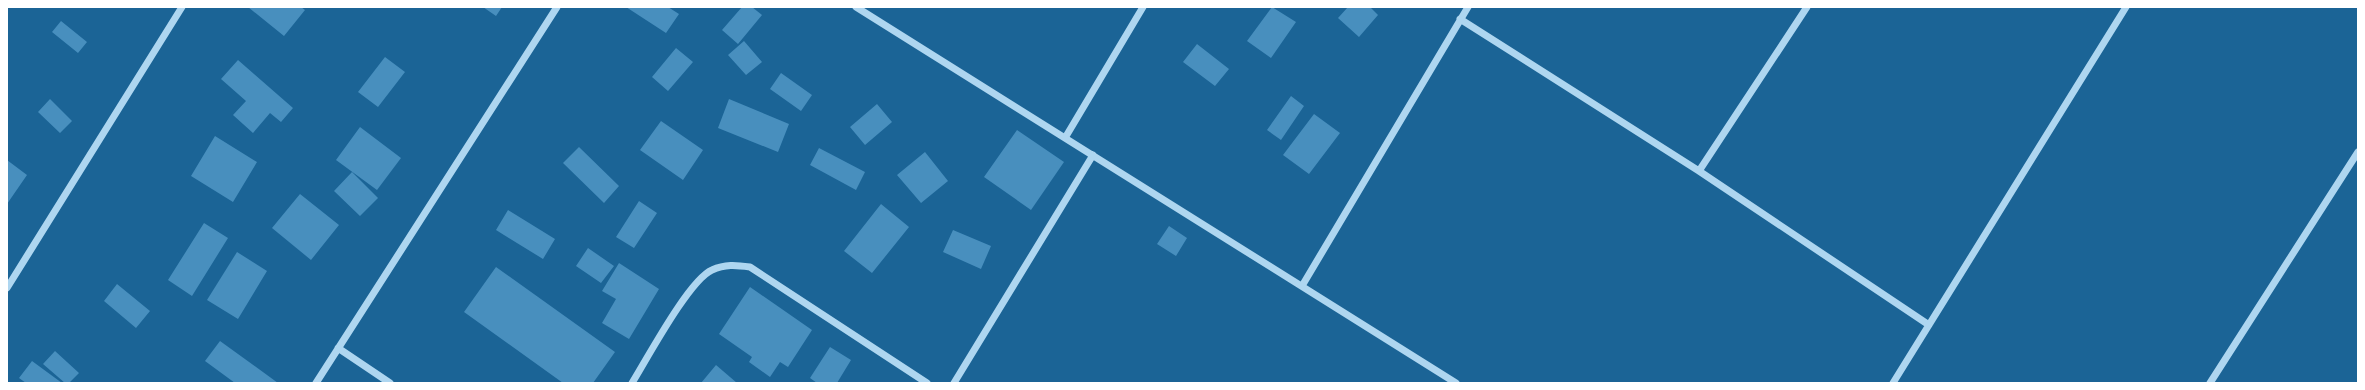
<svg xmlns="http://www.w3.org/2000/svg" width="2365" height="390" viewBox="0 0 2365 390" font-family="Karla,sans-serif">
<rect width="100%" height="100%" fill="#1b6496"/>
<path fill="#488fbe" d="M248,7H301L305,10L284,36Z
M483,7H502L496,16Z
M626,7H668L679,14L666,33Z
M742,7H752L762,15L738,44L722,30Z
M1272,7L1296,22L1271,58L1247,41Z
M1348,7H1370L1378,15L1359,37L1338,18Z
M61,21L87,42L78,53L52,32Z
M744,41L762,62L746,75L728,55Z
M1197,44L1229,69L1215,86L1183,62Z
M676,48L693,62L668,91L652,77Z
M385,57L405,72L378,107L358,92Z
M238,60L293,108L281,122L270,113L253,133L233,115L246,101L221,79Z
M781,73L812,95L801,111L770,89Z
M1291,96L1304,106L1281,140L1267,130Z
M50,99L72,121L60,133L38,112Z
M729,99L789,124L778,152L718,128Z
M877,104L892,122L865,145L850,127Z
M1314,114L1340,133L1309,174L1283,155Z
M661,121L703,150L683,180L640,150Z
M360,127L401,158L377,190L336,160Z
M1017,130L1064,162L1031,210L984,177Z
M215,136L257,162L233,202L191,176Z
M579,147L619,186L604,203L563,163Z
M819,148L865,172L856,190L810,165Z
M925,152L948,181L921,203L897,175Z
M7,160L27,175L7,204Z
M352,172L378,198L360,216L334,191Z
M300,194L339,225L311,260L272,228Z
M639,201L657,213L634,248L616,237Z
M881,204L909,227L872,273L844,251Z
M508,210L555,239L543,259L496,230Z
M204,223L228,238L192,296L168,280Z
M1169,226L1187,238L1176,256L1157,244Z
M953,230L991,246L981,269L943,252Z
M588,248L614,266L601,283L576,266Z
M237,252L267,271L238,319L207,300Z
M619,263L659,289L629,339L602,323L616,299L602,291Z
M496,267L615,352L593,383H563L464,312Z
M117,284L150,311L136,328L104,301Z
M750,287L812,330L788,367L780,362L770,377L749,362L752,357L719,334Z
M220,341L278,383H235L205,361Z
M830,347L851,360L837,383H817L810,378Z
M55,351L79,373L69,383H65L43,364Z
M32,361L62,383H26L19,378Z
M716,365L737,383H701Z"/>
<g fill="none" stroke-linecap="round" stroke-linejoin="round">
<path stroke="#aed6f0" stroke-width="7" d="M856,7L1456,383
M1460,19L1699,171L1929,325
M1065,138L1143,7
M1699,171L1807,7
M1302,286L1468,7
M7,288L182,7
M338,348L390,383
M316,383L557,7
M632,383C647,359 689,280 712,270C725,264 736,265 750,267L927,383
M954,383L1093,155
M1893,383L2126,7
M2210,383L2358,152"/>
</g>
<rect width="2365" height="390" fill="none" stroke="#ffffff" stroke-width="16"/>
</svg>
